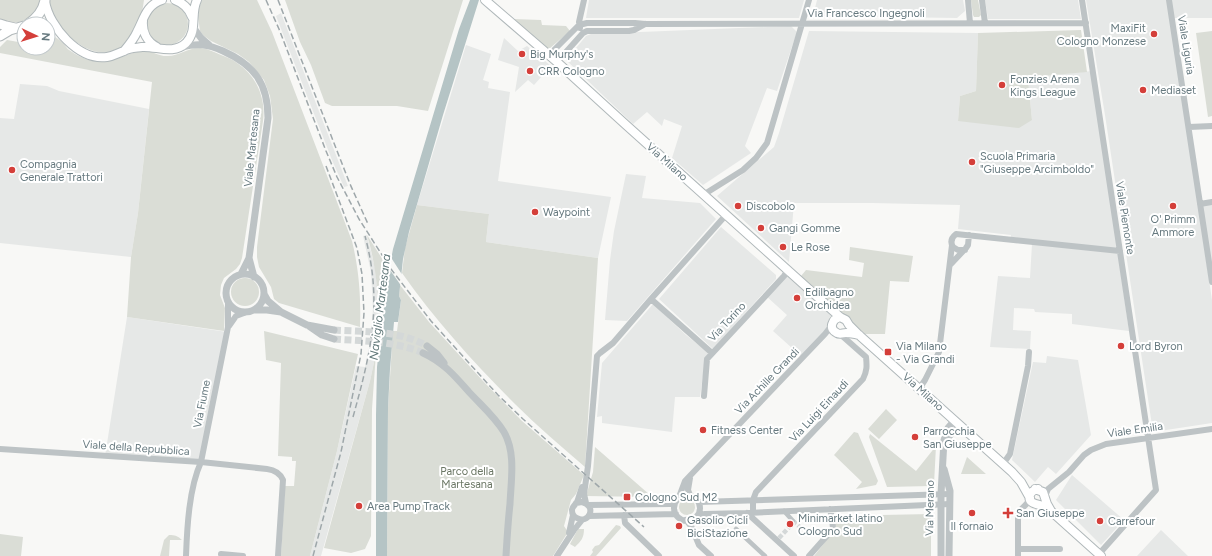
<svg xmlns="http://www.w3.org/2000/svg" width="1212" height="556" viewBox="0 0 1212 556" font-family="Figtree,sans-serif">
<rect width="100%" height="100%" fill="#f8f8f6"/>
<path fill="#e6e8e7" d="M589,0H804L799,18H586Z
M817,0H963L965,11L957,18L820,16L815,8Z
M985,0H1078L1081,19H988Z
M1086,0H1168L1212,300V423L1153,432L1105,115Z
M1171,0H1212V18H1174Z
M281,13L348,186L344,187L332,160L276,16Z
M791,26L797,32L777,91L767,88L745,146L751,153L703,185L672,158L682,126L664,119L662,126L647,112L633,124L566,60L586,36L591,34Z
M809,31L978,33L976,91L960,96L958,121L1032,120L1028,79L1032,77L1092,71L1129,331L1072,324V314L1035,312L1034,309L1014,308L1013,330L1031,331L1030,349L990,347L998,276L1030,278L1032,244L1010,242L1011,235L958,229L960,205L872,203H794L789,262L717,196L774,147L779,133Z
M504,38L518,51L527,46L551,66L534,85L528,80L515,92L519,67L498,60Z
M466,45L491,54L483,80L489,82L488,88L510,92L498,181L611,197L598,258L486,242L489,214L417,205Z
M20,84L47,86L59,91L149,109L138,213L131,257L0,243V118L14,119Z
M626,174L646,176L642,198L700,203L716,219L627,321L605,320L610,260L614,231Z
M1212,204V271L1202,205Z
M721,227L776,275V279L713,349L659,299Z
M367,235L375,268L377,286L379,323L376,353L370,381L321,556H310L337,451L356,366L365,367L368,356L371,334L373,309L371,272L363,236Z
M788,271L830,310L832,318L825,334L802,357L773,331L787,315L766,296Z
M653,304L686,335L709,353L705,361L700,397H675L672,432L602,423V416L597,417L602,363Z
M127,317L227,332L201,462L105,456Z
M1047,356L1078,360L1091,435L1056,474L1048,467L1035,482L1012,460L1033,362L1046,363Z
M1072,475L1124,520L1101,545L1056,500Z
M1161,530L1188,556H1137Z"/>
<path fill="#daddd6" d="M0,0H40C36,19 18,28 0,19Z
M49,0H144C143,7 142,14 139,21C138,26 135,30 132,35C130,38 129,43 126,45C98,70 51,30 49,0Z
M202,0H257L272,32L352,241C359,270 361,296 360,327L279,303L274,299L271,287L259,267L257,257V247L273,119L270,96L264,80L249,62L238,54L211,41L203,35L200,31L198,16L199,8Z
M285,0H463L428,111L397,106H332L325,103L311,65L300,42Z
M971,0H978L981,15L979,17H974L973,15Z
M146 24a21 21 0 1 1 42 0a21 21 0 1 1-42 0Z
M513,19L541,20L542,25L566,26L570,31L549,49L545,48Z
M1081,30L1087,72L1032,77L1028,79L1032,120L1019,128L958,121L960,96L976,91L978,33Z
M1212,31V116L1208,117L1196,33Z
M48,34C54,36 59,39 63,43C66,46 67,49 69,50C76,55 86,60 95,61C112,64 126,53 142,51C150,49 159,57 168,56C179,56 189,47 201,48C208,49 214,52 221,55C226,57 232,59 237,63C257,76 266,99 263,121L242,258L240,264L236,269L224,278L221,285L220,295L225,308L224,331L127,317L131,257L138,213L152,82L0,53V47L7,40L24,43V48H48Z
M417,205L489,214L486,242L598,258L585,467C561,446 537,426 515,404C474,363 435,320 402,273L405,248Z
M367,235L383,260L381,264L382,278L379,323C378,291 376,265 367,235Z
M850,247L913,256L909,282L890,281L885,334H865L801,276L806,270L862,277L864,263L849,260Z
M231 292a14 14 0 1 1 28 0a14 14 0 1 1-28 0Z
M400,285L429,322L483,381L522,421L584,475L576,494L571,500L564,526L568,532L553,556H387L388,408L393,331H397L401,300L399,296Z
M264,331L358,354L337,451L310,556H281L285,486H294L296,461H292V457L278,456L281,363L266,360Z
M376,353L372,409L371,536L365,549L351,553L324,548L370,381Z
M886,409L897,420L879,439L868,429Z
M854,432L858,433L878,481L876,485L856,489L862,482L834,455Z
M870,434L916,471L936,446L934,484L930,486L887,487L869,437Z
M595,447L650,495V497L586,496L593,472Z
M967,457L986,474H961Z
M679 507a8 8 0 1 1 16 0a8 8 0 1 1-16 0Z
M931,514V556H814L833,532L832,516Z
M616,525L620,526L621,528L596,556H590L593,552L592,550L595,546L599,545Z
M578,529H584C584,538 581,541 575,547L570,544Z
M0,534L23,537L21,556H0Z
M169,535C175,535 178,536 182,540H170L169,556H160L164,540Z"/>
<path fill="#b5c4c5" d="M470,0H479L443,115L409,232L403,259L399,296L401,300L398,322H394L390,369L388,408L387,556H376V415L377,367L387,281L393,249L459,29Z"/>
<path fill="#f8f8f6" d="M390,256L403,276L402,287L388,267Z"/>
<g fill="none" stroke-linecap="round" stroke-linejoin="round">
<path stroke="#d4d8d8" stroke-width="4.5" stroke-dasharray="4.5 2" stroke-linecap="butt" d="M793,521L802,529
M779,538L794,522"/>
<path stroke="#d4d8d8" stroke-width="7" stroke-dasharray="7 3.5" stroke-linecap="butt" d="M334,330C365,332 399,330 427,346
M334,339C364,341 395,341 423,353"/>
<g stroke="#b0b8ba" stroke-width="10">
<path id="secondary" d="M175,0C183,3 189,8 192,17
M485,0L557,62L625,124L831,309L840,317L846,320L849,325L859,335L1012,472L1021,482L1030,498
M45,1C49,27 79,61 107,57C114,56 118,53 124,51C129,48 136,48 142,47C157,46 173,55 186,43C198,31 190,14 197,0
M143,21C142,32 147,42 157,47
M124,51C129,45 134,39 137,32C144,19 146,5 162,0
M840,317C832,319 828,329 837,333C840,335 843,333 846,333C851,333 855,334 859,335
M1035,489L1043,492L1047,504L1051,511
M1038,489C1034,490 1031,491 1030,495C1027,504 1038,504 1043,506C1046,508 1049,510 1052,512L1101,556"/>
</g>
<g stroke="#b1b8ba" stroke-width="11">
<path id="primary" d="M0,24L6,26L15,28
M28,24C37,18 43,11 45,0
M0,36L10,30L24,26"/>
</g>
<path stroke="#bdc3c5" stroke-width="4.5" d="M784,511L793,521
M736,529L765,556"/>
<path stroke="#bdc3c5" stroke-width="6" d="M968,0L970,23
M982,0L985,23
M1082,0L1156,490L1099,554
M1169,0L1212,282
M580,28L579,22L584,0
M549,55L579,25L587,23H635L645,24L1086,23
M557,62L583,33L587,31H629L634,30L645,24
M1189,127L1212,126
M703,195L743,170L756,158L767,143L809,0
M1200,204L1212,202
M965,250H958L953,247C950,242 951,238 956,234L1120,251
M950,265L966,248L968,245L969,235
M651,299L712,353
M229,326L236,316L244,313
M919,389L925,380L939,352L952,245
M704,396L707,359L784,276L788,270
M0,449L201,462L267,469C275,470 280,473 283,480L278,556
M1003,464L1010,454L1028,366L1029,352
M690,478L688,490L690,495
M674 508a13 13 0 1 1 26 0a13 13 0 1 1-26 0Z
M1045,496L1048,489L1069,472L1084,455L1091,450L1106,444L1212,429
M679,497L685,481L825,334L832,325
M699,502L950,494
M576,503L582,502C598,506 588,525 577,518C574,517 572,514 572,510C572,507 575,505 577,502C579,497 580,492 582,487
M586,503L584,494L588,466L597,356L600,353L613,343L651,299L726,215
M588,505L670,504L675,503
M747,513L794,556
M753,513V500L756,492L863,379C867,371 867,366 866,357L840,334
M624,515L625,523L659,556
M589,516L676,514
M697,516L705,514L747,513L950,504
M686,520L691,526L699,545L711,556
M569,533L573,515
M1018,549H1060
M221,554L243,556
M186,556C187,528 189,488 201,462L228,327V302
M557,556L574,530L582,520
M809,556L833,529L832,518L830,509
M1018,556V515C1020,507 1028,506 1030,498"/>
<path stroke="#bdc3c5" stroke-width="7" d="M193,27L201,38L209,45
M181,47C198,43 207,44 223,51C254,65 268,83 268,118L249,258L241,274
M249,258L254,277
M226 293a19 19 0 1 1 38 0a19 19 0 1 1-38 0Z
M264,294L268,301L281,312
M254,310H267L281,312L307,325L334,330
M309,326L322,335L334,339
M427,346L437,354L444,363
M423,353C443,362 455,376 469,392C481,405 495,417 504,432C516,453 511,480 510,504C508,521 507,539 506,556
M946,439L960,426
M944,469L950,491L949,556
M941,556V494L944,440L948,428L954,421"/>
<use href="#secondary" stroke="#fff" stroke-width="8"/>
<use href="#primary" stroke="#fff" stroke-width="9"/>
<path stroke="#9ea7aa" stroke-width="1.5" stroke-dasharray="6 3" stroke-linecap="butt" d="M266,0L279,29L326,151L337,177L359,219L391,269L431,321L498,395L523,419L644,527
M278,0L350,184L368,224
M353,417C371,352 383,303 365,236
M313,556L341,452L361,354L364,313L362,274L357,248L326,166"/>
</g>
<g fill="#d43f3a" stroke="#fff" stroke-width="1.5">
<circle cx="1154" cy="34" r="4"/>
<circle cx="522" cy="54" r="4"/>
<circle cx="530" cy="71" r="4"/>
<circle cx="1002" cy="85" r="4"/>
<circle cx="1143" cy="90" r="4"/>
<circle cx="972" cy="162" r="4"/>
<circle cx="12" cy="170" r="4"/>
<circle cx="738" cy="206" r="4"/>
<circle cx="1173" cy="206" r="4"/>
<circle cx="535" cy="212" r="4"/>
<circle cx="761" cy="228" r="4"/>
<circle cx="783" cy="247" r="4"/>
<circle cx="797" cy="298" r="4"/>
<circle cx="1121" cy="346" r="4"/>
<rect x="884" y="348" width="8" height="8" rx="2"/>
<circle cx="703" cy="430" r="4"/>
<circle cx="915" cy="437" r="4"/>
<rect x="623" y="493" width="8" height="8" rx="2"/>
<circle cx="359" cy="506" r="4"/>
<circle cx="972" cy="513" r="4"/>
<path d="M1006 507h4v4h4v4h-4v4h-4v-4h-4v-4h4z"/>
<circle cx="1100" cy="521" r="4"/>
<circle cx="790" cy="524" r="4"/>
<circle cx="679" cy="526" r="4"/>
</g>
<g text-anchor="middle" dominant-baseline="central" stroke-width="4" stroke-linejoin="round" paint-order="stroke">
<g font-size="11" fill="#66797f" stroke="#fff">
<text x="866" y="13">Via Francesco Ingegnoli</text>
<text transform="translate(1186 45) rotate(81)">Viale Liguria</text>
<text transform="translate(252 148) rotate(-84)">Viale Martesana</text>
<text transform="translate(667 162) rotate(42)">Via Milano</text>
<text transform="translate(1125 218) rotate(81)">Viale Piemonte</text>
<text transform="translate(727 322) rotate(-47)">Via Torino</text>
<text transform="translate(767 381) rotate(-46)">Via Achille Grandi</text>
<text transform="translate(923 392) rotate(42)">Via Milano</text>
<text transform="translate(202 404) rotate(-79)">Via Fiume</text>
<text transform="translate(819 411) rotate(-47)">Via Luigi Einaudi</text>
<text transform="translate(1135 430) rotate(-8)">Viale Emilia</text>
<text transform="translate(136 448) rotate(4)">Viale della Repubblica</text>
<text transform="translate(930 508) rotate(-89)">Via Merano</text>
</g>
<g font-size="11" fill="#66797f" stroke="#fff" text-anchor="start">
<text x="1146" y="28" text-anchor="end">MaxiFit<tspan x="1146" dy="13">Cologno Monzese</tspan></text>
<text x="530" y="54">Big Murphy's</text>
<text x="538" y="71">CRR Cologno</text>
<text x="1010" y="79">Fonzies Arena<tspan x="1010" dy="13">Kings League</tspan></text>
<text x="1151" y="90">Mediaset</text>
<text x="980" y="156">Scuola Primaria<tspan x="980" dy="13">"Giuseppe Arcimboldo"</tspan></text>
<text x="20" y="164">Compagnia<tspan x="20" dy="13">Generale Trattori</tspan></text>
<text x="746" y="206">Discobolo</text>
<text x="543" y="212">Waypoint</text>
<text x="1173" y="219" text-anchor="middle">O' Primm<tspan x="1173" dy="13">Ammore</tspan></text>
<text x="769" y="228">Gangi Gomme</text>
<text x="791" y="247">Le Rose</text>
<text x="805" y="292">Edilbagno<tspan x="805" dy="13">Orchidea</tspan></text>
<text x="896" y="346">Via Milano<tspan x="896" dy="13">- Via Grandi</tspan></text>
<text x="1129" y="346">Lord Byron</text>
<text x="711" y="430">Fitness Center</text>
<text x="923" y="431">Parrocchia<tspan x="923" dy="13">San Giuseppe</tspan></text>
<text x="635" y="497">Cologno Sud M2</text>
<text x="367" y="506">Area Pump Track</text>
<text x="1016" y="513">San Giuseppe</text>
<text x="798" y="518">Minimarket latino<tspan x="798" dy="13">Cologno Sud</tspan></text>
<text x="687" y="520">Gasolio Cicli<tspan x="687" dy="13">BiciStazione</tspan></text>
<text x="1108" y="521">Carrefour</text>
<text x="972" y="526" text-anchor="middle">Il fornaio</text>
</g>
<g font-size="11" fill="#6b7765" stroke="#fff">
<text x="467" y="471">Parco della<tspan x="467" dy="13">Martesana</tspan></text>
</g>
<g font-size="12" font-style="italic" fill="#607778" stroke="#fff">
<text transform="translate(380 307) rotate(-83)">Naviglio Martesana</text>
</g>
</g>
<g transform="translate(36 36) rotate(94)"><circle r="19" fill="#ffffff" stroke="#c2c9cc"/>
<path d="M0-3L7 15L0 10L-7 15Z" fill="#d43f3a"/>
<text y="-6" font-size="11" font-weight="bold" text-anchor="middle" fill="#66797f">N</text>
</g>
</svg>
